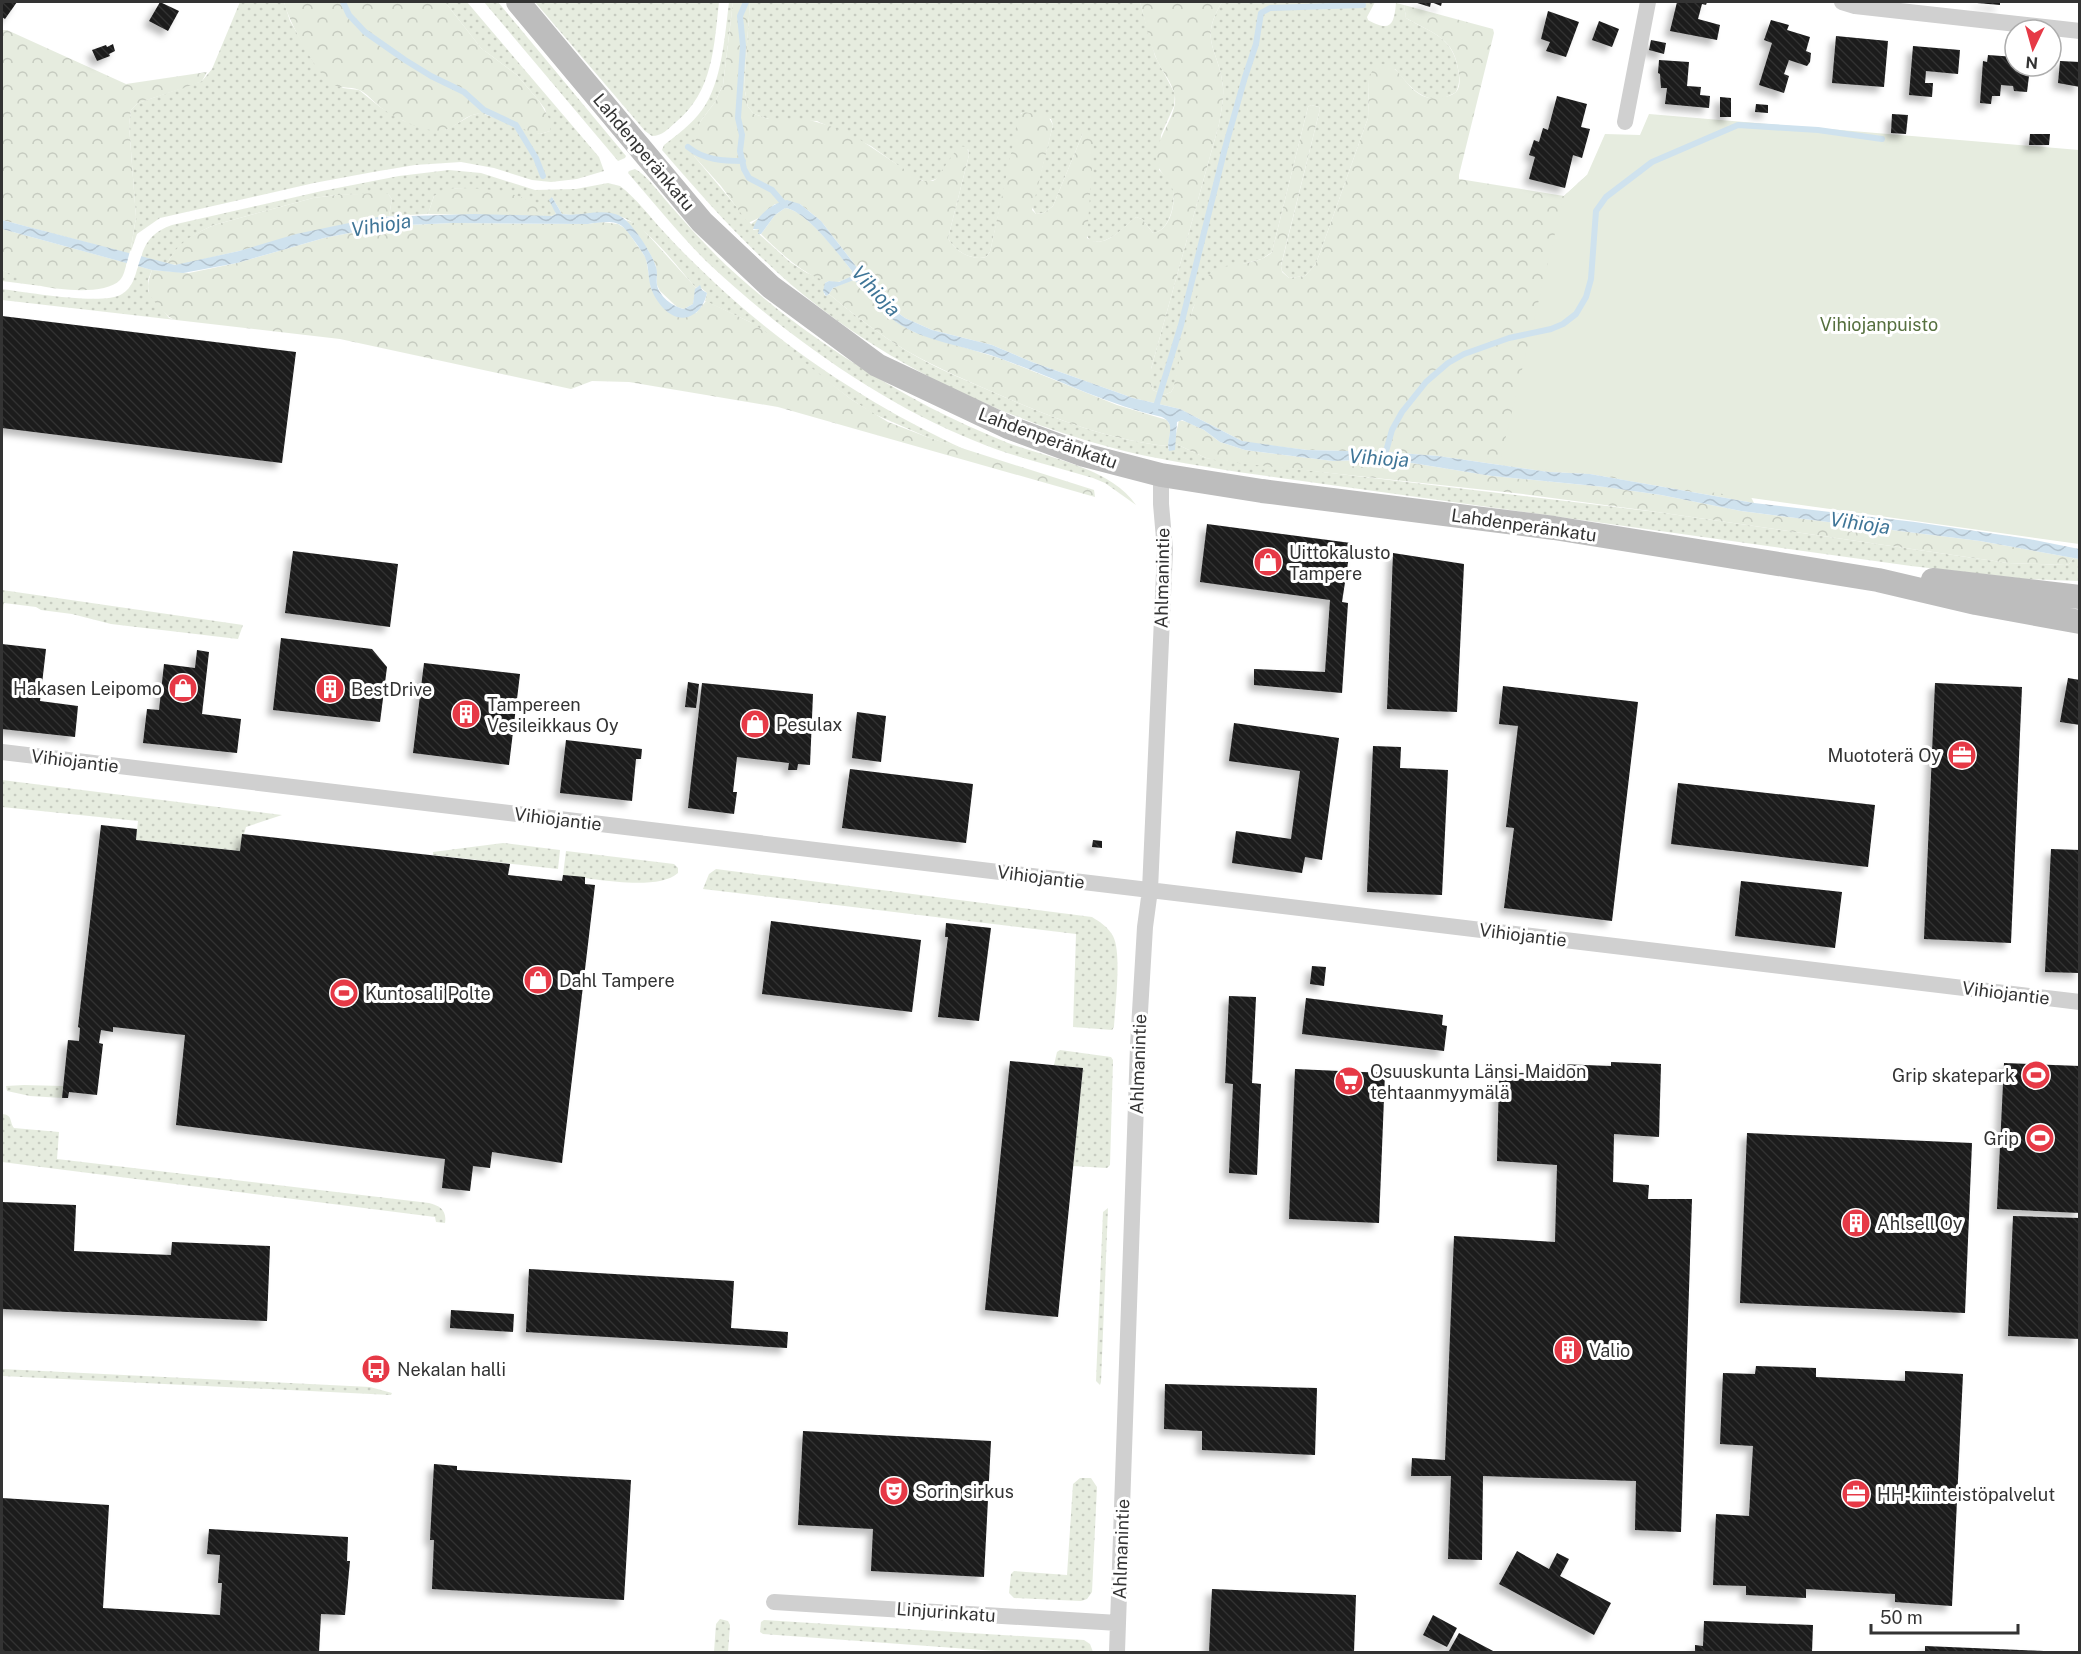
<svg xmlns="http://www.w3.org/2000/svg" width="2081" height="1654" viewBox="0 0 2081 1654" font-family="'Public Sans',sans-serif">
<defs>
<pattern id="grass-dots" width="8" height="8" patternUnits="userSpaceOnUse" patternTransform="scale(1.5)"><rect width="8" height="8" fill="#e6ecdf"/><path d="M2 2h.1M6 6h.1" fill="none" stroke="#c6cbc0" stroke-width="1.8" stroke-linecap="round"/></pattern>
<pattern id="forest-crowns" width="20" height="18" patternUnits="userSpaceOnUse" patternTransform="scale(1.5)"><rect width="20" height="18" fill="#e6ecdf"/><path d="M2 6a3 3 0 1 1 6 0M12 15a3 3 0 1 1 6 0" fill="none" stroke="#c6cbc0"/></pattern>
<pattern id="water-waves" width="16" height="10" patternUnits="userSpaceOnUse" patternTransform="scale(1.5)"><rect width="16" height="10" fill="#cfe2ee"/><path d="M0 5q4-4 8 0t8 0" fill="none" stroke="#b2c2cd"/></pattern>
<pattern id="building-back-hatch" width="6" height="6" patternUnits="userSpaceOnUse" patternTransform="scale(1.5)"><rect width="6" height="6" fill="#1a1a1a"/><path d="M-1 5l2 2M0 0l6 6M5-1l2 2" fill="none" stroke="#333"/></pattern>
<filter id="shadow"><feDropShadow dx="-5.5" dy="5.5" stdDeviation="3" flood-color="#0004"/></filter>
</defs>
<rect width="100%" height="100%" fill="#fff"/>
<path fill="url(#grass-dots)" d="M240,2H284L290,21L315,64L343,88L359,90L380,107L404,121L446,130L472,115L481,113L540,134L550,131L545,109L539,101L517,75L481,48L445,2H467L599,157L604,171L577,179L551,182L532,180L494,168L461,162L415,165L373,172L314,183L160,218L137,234L130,254L136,217L129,125L131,110L138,103L202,81L212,69Z
M484,2H498L626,156L625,158L618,161Z
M535,2H719C714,46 713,92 676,122C668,129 662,136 652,136L645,131Z
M729,2H733L723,85L715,102L700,122L694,156L751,224L759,218L753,230L759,229L760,235L790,262L807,273L829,281L825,283L824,294L826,296L829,294C854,315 879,334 907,351C937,369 970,382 1002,396C1056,419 1109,440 1168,446V449L1175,448L1174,443L1206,458L1657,512L2008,563L2065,565L2069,564L2074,558L2079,559V581L2026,579L1911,566L1238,472C1196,465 1154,459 1113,448C993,416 871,357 778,273C736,235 699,193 662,150L664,145C677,135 692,124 702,110C722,83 725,34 729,2Z
M750,2H1140L1155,56L1175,94L1174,106L1161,135L1159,170C1165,175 1171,182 1173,189C1176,203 1169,232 1153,233L1142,219L1136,217C1123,228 1108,246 1090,241L1086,234L1083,133L1053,206L1044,213L1036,214L1032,207L1053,125L1051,119L1021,113L990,252L986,257C972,261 954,251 948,238L969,155L968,149L936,179L927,182L917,179L871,146L817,121L769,119L754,114L748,107L744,86Z
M1222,2H1375L1367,17L1368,20C1390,32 1394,26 1396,3L1404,5L1406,18C1429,32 1450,35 1457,64C1459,74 1461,82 1456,92C1428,110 1412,89 1395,69L1369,79L1368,118L1320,253L1315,265L1305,276L1289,278L1282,271L1281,266L1320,109L1319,107L1311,105L1308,107L1272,252L1262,259L1212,272L1193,308L1174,387L1171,392L1164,395L1153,390L1151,384V369L1219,124C1221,112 1224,99 1223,87C1219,48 1198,42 1222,2Z
M635,169C647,175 659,193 669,204C691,229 713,254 738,276C796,328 861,370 929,407C954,420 981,432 1008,443C1048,458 1111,468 1136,505L1105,483L1093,478C1054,466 1013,457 975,441C881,404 781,332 707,262C679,234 654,203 628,173L629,171Z
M449,170L481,173L535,190L576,189L608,183L620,186C636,198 650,217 664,232C680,250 698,267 716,284C789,352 875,408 966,450L927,437L874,414L852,400L750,322L705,301L707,293L699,286L696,288C676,266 643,219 614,215C596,212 579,217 562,214L552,197L556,215L545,217C526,194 500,191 471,190C465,189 458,188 452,189C446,190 440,194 434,196L428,214L389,216L392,199L388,194L337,195L313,198L214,225C195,233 176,245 167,264L141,257C146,240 155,231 172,225L322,191L399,176Z
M138,266L152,270L148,280V291L169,318L176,320L2,300V289C25,292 104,306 122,294C132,288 135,277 138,266Z
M2,270L41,286L2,281Z
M2,590L243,625L238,639L111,624L72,614L41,610L36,607L4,603L2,619Z
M2,780L282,815L246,827L244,834H242L240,851L136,840L138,821L2,807Z
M503,843L560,850L558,869L433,855V852Z
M566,851L674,864L678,868V873C657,892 590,878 563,875Z
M716,869L1092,917C1100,922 1108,927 1113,936C1122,953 1115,1006 1114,1027L1112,1030L1073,1027L1076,934L703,889L709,874Z
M1060,1050L1111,1057L1113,1060L1110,1165L1107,1168L1073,1166L1083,1068L1054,1065L1057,1052Z
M24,1085L63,1086L62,1098L30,1096L7,1091L6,1086Z
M2,1114C13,1115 9,1121 14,1128L59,1132L57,1159L429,1203C440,1206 447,1210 445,1223L436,1222L435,1217L2,1162Z
M1108,1208L1101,1382L1100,1385L1096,1381L1103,1212Z
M2,1369L350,1386L370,1387L392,1393L391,1395L2,1376Z
M1080,1478H1091L1097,1487L1092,1592L1087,1599L1081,1601L1014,1598L1009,1593L1011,1574L1014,1571L1067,1575L1073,1484Z
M720,1619L728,1621L730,1625L728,1652H714L716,1624Z
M764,1620L1084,1640L1090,1644L1093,1652H1010L763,1634L760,1632L761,1622Z"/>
<path fill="url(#forest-crowns)" d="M284,2H445L481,48L517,75L539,101L550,120V131L540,134L533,133C520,128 489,111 476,114C461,117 452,133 435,131C416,128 395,118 380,107C374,102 369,96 363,92C354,85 342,90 332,84C318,76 287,18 284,2Z
M733,2H750L744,86L748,107L754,114L769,119H806L827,125L859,139L922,181H933L936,179L959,146L967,147L969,155L948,238C954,251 972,261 986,257L990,252L1019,116L1023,112L1048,116L1053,125L1032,210L1036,214L1044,213L1053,206L1083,133L1087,131L1092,132L1094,138L1087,238C1104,251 1123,227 1136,217L1142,219L1153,233C1169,232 1176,205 1173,191C1171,179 1157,172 1156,159C1156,138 1177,116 1175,97C1173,82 1160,70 1155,55C1148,38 1145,19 1140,2H1222C1198,42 1219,48 1223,87C1224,99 1221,112 1219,124L1151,369V384L1153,390L1164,395L1171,392L1174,387C1179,363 1195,279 1215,270C1233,262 1258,266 1272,252L1308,107L1311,105L1319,107L1320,109L1281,265L1282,272L1289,278L1305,276L1315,265L1320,253L1368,118L1369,79L1374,66C1403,55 1404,102 1438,98C1444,97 1452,96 1456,92C1460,88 1460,80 1459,75C1455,37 1435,35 1406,18L1404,5L1493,29L1494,33L1459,175V179L1564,196L1587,175L1754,503L1590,474L1549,472L1438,456L1387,452L1307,450L1249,443L1242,441L1180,409L1133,398L1032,362L992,345L932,330L905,318L894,310L872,287L821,221L800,204H775L759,218L748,223L721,186L694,156L693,151L700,122L715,102L723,85Z
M2,30H7L126,84L207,72L202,81L195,84L138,103L131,110L129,125L136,217L130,254L2,220Z
M444,189C470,187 510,188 532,203C537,206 541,212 545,217L428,214L434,196Z
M381,193L388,194L392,199L389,216L179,265L167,264C177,243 193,234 214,225L313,198L337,195Z
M785,208C806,210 839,254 852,271V277C847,278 843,281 838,282C810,283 780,252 761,234L775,215Z
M626,220L639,225L696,288L693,304L684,309L677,307L660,291L657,285L656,266L648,250Z
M601,222L618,224L626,229L646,258L651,288L661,304L696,313L706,301L750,322L769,334L852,400L888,422L927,437L1094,490L1095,497L778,407L629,382L592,381L571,389L340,339L176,320C169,318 166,314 161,309C147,294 145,289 152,270L189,273L237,263L324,238L385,226L452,223L588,224Z
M2,229L127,263C125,268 124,276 120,280C106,295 60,290 41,286C28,283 14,275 2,270Z
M851,280H854L908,329L914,332L1002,359L1117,405L1167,420L1171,427L1168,446C1109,440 1056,419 1002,396C970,382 937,368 907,351C879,334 854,315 829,294L833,288Z
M1179,420L1187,422L1204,430L1220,442L1245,450L1333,461L1360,460L1412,463L1492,476L1605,487L1661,495L1741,511L1980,541L2074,558L2069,564L2065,565L2008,563L1657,512L1523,494L1220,461L1206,458L1174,443Z"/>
<path fill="#e6ecdf" d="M1649,114L2079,150V544L1624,480L1611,476L1499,465L1564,196L1587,175L1605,134L1640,135Z"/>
<path fill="url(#water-waves)" d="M552,197L562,214C580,217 600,208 618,215C631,220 652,253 656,267C658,273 656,279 657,285C659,296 673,307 684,309L693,304L695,289L700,285L702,290L707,293C704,305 699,313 688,317C672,322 656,303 651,288C648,278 649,266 645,257C643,252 627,230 623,227C614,219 599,223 588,224L452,223L385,226L324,238L237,263L183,273L152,270L2,229V220L175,265L239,251L296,234L378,217L475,214L552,216L556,214L549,200Z
M787,200L800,204L821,221L872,287L894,310L905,318L932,330L992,345L1032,362L1133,398L1180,409L1242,441L1307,450L1387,452L1438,456L1549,472L1590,474L1754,503L1915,522L2029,539L2079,549V559L1980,541L1741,511L1661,495L1605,487L1492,476L1412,463L1360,460L1333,461L1245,450L1220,442L1204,430L1182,420L1177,422L1175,450L1169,451C1165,438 1178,425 1162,417C1105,404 1054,377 999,358C966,346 925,342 896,322C880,310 868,294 854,280L833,288L829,294L826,296L823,291L825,283L829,281L839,282L852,276V271C839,255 806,210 785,208L775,215L761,234H758L759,229H753C757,215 773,203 787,200Z"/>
<path fill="#fff" d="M130,251L142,254L137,269L126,266Z"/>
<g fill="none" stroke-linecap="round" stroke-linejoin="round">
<path stroke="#cfe2ee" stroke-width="6" d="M343,2L349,15L365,32L405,60L431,76L464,92L484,110L516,125L536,158L543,176
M746,2L740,16L743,46L738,118L742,135L740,151L744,169L749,178L772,190L785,205
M688,147C704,160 723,161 743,161
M1155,410L1181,325L1225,148L1245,77L1256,44L1261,13L1270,8L1363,5
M1385,455L1392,430L1402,412L1426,382L1448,363L1464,354L1509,338L1551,329L1563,324L1576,314L1586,297L1591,279L1596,211L1606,197L1652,162L1738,125L1818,130L1882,139"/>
</g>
<path fill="url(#building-back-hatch)" filter="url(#shadow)" d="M2,2H17L5,19L2,17Z
M160,2L179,11L168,31L149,21Z
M1414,2H1442L1441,6L1431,2L1430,7Z
M1677,2H1707L1706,5L1702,4L1698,19L1720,25L1717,40L1670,31Z
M1977,2H2000V5L1977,3Z
M1548,11L1579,22L1566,57L1546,51L1550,42L1541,39Z
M1771,20L1789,25L1787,30L1810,37L1806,51L1811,53L1810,62L1807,66L1789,60L1784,74L1789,76L1784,93L1759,85L1772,43L1764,40Z
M1599,21L1619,29L1612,47L1592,40Z
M1836,36L1888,41L1884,87L1832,83Z
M1651,40L1666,43L1664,54L1649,50Z
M113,44L115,51L109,54L110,56L97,61L92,50L106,45L107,47Z
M1913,46L1960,50L1958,74L1926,71L1925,83H1933L1932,97L1909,95Z
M1988,55L2015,57L2014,67L2030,68L2027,92L2014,91L2013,86L2001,85L2000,96H1992L1991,104L1980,103L1983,61L1987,62Z
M1659,60L1689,62L1687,86L1701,87L1700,95L1710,96L1709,108L1665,104L1667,88H1661L1660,74L1658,73Z
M2060,61L2080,62V87L2058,83Z
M1557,96L1587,104L1581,127L1590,129L1582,158L1573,155L1565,188L1529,179L1535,157L1529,155L1534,140L1539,142L1543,128L1548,130Z
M1720,97L1731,98V117H1720Z
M1756,104L1768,105V113L1755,112Z
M1892,114L1908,115L1906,134L1891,133Z
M2030,134H2050L2049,145H2029Z
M2,316L296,352L282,463L2,428Z
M1207,524L1351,543L1342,602L1348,603L1342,693L1254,685V669L1325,672L1330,600L1200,582Z
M293,551L398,564L390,627L285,613Z
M1393,553L1464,564L1457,712L1387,709Z
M281,638L372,649L387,667L380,722L273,710Z
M2,644L46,649L40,701L78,706L75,737L2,729Z
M197,650L209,652L202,714L241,719L237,753L143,743L147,709L159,710L164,664L195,668Z
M424,663L520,674L509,765L413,753Z
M2068,678L2080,680V725L2060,722Z
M688,682L699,684L696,708L685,707Z
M702,683L813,694L810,765L798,764L797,770H788L789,763L737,757L733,792H737L734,814L688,808Z
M1935,683L2022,687L2011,943L1924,939Z
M1503,686L1638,702L1612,921L1504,908L1514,828L1506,827L1518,726L1499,724Z
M857,712L886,716L881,762L852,758Z
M1234,723L1339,738L1322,860L1305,857L1302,873L1232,863L1236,831L1291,839L1300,771L1229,761Z
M566,740L642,749L641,759H636L632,801L560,793Z
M1373,746L1401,747L1400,768L1448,770L1442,895L1367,892Z
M850,769L973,784L966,843L842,828Z
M1678,783L1875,805L1868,867L1671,844Z
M101,825L137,829L136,840L240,851L242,834L510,864L508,875L562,881L563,875L585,877V884L595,885L562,1163L492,1152L490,1168L473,1166L470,1191L442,1188L445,1159L176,1125L185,1035L113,1027V1032L101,1030L99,1043L103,1044L97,1095L69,1092L68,1098H62L68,1040L79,1041L80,1028L78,1027Z
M1093,840L1102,841V848L1092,847Z
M2051,849L2080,850V973L2045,972Z
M1741,881L1842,892L1835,948L1735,936Z
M771,921L921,940L912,1012L762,994Z
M946,923L991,928L979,1021L938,1017L948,937H945Z
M1312,966L1326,967L1324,986L1310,984Z
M1229,996L1256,997L1252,1083L1261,1084L1257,1175L1229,1173L1233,1084L1225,1083Z
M1306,998L1443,1015L1442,1025L1447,1026L1444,1051L1302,1034Z
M1010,1061L1083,1068L1058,1317L985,1310Z
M1611,1062L1661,1064L1659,1137L1614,1134L1613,1182L1649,1185L1648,1199H1692L1681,1532L1635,1530L1636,1481L1483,1476L1482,1560L1448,1559L1451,1476H1411L1412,1458L1445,1460L1454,1236L1555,1242L1557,1165L1497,1161L1499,1078L1559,1080V1064L1611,1066Z
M2004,1063L2080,1066V1213L1997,1209Z
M1295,1069L1385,1073L1379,1223L1289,1219Z
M1747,1133L1972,1143L1965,1313L1740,1303Z
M2,1202L76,1205L74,1251L171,1255L172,1242L270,1246L267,1321L2,1309Z
M2013,1216L2080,1218V1339L2008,1336Z
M529,1269L734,1281L731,1328L788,1332L787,1348L526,1332Z
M451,1310L514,1314L513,1332L450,1328Z
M1756,1366L1816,1368V1377L1905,1381V1371L1963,1374L1952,1606L1895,1602V1594L1806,1589V1598L1746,1595V1586L1713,1585L1716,1514L1749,1516L1753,1446L1720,1444L1723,1373L1755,1374Z
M1165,1384L1317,1388L1315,1455L1202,1450V1431L1164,1429Z
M803,1431L991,1441L984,1577L871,1571L873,1529L798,1525Z
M434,1464L457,1466V1470L631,1480L624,1600L432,1589L434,1540H430Z
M2,1498L109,1505L103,1608L220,1615L222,1583H218L220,1555L207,1554L209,1529L348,1537L347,1561H350L345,1615L321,1614L319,1652H2Z
M1517,1551L1549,1569L1557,1553L1569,1559L1560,1576L1611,1603L1594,1635L1499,1584Z
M1212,1589L1356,1595L1354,1652H1209Z
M1433,1615L1457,1628L1447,1647L1423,1635Z
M1704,1621L1813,1625L1812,1652H1695V1645L1703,1646Z
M1459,1633L1495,1652H1452L1449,1651Z
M1925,1646L2044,1651V1652H1925Z"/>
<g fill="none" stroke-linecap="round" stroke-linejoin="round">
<path stroke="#d0d0d0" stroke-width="16" d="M1842,2L1855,6L2080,31
M1625,122L1648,2
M2,752L2080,1002
M774,1602L1118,1623
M1117,1652L1138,1046L1145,927L1150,890L1165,550L1161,504V475"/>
<path stroke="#bdbdbd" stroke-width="24" d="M518,2L702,222L771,287L877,365L1008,427L1084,455L1161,475L1262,491L1554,528L1878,580L1976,603L2080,622
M1933,580L2080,597"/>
</g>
<defs>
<g id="shop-disc" transform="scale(1.5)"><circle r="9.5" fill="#e63946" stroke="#fff"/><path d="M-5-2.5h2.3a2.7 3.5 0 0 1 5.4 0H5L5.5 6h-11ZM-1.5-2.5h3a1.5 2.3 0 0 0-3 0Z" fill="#fff"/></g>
<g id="building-disc" transform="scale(1.5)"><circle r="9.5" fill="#e63946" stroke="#fff"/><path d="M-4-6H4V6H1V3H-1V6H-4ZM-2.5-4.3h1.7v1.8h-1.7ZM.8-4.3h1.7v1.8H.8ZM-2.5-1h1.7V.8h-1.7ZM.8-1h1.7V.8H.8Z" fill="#fff"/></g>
<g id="office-disc" transform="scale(1.5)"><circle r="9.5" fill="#e63946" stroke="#fff"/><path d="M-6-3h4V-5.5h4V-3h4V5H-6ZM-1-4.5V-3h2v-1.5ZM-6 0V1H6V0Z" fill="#fff"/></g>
<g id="stadium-disc" transform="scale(1.5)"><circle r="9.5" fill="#e63946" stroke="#fff"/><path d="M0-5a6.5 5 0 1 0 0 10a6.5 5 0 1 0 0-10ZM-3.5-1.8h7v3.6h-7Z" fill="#fff"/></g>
<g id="supermarket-disc" transform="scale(1.5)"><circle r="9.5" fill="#e63946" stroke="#fff"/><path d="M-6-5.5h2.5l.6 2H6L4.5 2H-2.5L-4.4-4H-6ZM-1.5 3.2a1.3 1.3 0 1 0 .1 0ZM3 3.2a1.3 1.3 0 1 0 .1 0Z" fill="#fff"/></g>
<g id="bus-disc" transform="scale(1.5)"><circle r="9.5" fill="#e63946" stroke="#fff"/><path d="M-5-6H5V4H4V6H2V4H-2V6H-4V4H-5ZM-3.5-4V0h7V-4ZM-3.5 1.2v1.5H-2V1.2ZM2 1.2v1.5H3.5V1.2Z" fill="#fff"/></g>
<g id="theatre-disc" transform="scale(1.5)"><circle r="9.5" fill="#e63946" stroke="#fff"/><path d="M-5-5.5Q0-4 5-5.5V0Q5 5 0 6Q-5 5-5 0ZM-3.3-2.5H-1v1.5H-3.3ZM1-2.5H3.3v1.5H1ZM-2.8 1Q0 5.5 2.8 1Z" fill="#fff"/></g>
</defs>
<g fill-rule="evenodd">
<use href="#shop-disc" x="1268" y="562"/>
<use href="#shop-disc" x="183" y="688"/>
<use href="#building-disc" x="330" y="689"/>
<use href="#building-disc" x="466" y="714"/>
<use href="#shop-disc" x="755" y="724"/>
<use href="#office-disc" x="1962" y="755"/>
<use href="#shop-disc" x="538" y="980"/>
<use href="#stadium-disc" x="344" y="993"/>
<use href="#stadium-disc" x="2036" y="1075"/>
<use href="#supermarket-disc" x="1349" y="1081"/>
<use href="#stadium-disc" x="2040" y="1138"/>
<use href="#building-disc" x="1856" y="1223"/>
<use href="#building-disc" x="1568" y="1350"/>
<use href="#bus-disc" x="376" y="1369"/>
<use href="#theatre-disc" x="894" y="1491"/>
<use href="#office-disc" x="1856" y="1494"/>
</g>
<g text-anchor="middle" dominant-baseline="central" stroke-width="6" stroke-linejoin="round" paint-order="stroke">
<g font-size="18" fill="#333" stroke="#fff">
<text transform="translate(644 152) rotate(50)">Lahdenperänkatu</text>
<text transform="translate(1048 438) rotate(20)">Lahdenperänkatu</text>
<text transform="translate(1524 525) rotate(8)">Lahdenperänkatu</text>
<text transform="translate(1162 578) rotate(-89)">Ahlmanintie</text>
<text transform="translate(75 761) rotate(7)">Vihiojantie</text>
<text transform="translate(558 819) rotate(7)">Vihiojantie</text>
<text transform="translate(1041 877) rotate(7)">Vihiojantie</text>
<text transform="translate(1523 935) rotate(7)">Vihiojantie</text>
<text transform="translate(2006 993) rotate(7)">Vihiojantie</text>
<text transform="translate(1138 1064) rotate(-88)">Ahlmanintie</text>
<text transform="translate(1121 1549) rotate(-88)">Ahlmanintie</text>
<text transform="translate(946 1612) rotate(4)">Linjurinkatu</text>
</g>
<g font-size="18" fill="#56703f" stroke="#fff">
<text x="1879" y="324">Vihiojanpuisto</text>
</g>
<g font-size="18" fill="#333" stroke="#fff" text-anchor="start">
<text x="1289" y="552">Uittokalusto<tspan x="1289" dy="21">Tampere</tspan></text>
<text x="162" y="688" text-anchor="end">Hakasen Leipomo</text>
<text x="351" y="689">BestDrive</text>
<text x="487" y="704">Tampereen<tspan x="487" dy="21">Vesileikkaus Oy</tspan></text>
<text x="776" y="724">Pesulax</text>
<text x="1941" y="755" text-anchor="end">Muototerä Oy</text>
<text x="559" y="980">Dahl Tampere</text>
<text x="365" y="993">Kuntosali Polte</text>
<text x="1370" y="1071">Osuuskunta Länsi-Maidon<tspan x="1370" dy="21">tehtaanmyymälä</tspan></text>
<text x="2015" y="1075" text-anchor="end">Grip skatepark</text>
<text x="2019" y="1138" text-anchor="end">Grip</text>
<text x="1877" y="1223">Ahlsell Oy</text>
<text x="1589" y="1350">Valio</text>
<text x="397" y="1369">Nekalan halli</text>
<text x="915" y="1491">Sorin sirkus</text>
<text x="1877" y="1494">HH-kiinteistöpalvelut</text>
</g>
<g font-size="20" font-style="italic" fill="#3f7597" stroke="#fff">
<text transform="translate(381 225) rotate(-9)">Vihioja</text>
<text transform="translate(876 291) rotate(47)">Vihioja</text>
<text transform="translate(1379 458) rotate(4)">Vihioja</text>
<text transform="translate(1860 523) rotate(8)">Vihioja</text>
</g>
</g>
<rect width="2081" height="1654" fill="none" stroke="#333333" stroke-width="6"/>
<g transform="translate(2033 48) rotate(185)"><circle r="28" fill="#ffffff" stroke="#adadad" stroke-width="1.5"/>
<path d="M0-4.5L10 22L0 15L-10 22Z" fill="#e63946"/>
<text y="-9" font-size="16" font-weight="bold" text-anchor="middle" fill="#333333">N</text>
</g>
<path d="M1871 1624v9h147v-9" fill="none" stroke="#333333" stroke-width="3"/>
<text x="1880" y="1624" font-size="18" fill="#333333" stroke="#ffffff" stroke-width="4.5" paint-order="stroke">50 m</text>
</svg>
